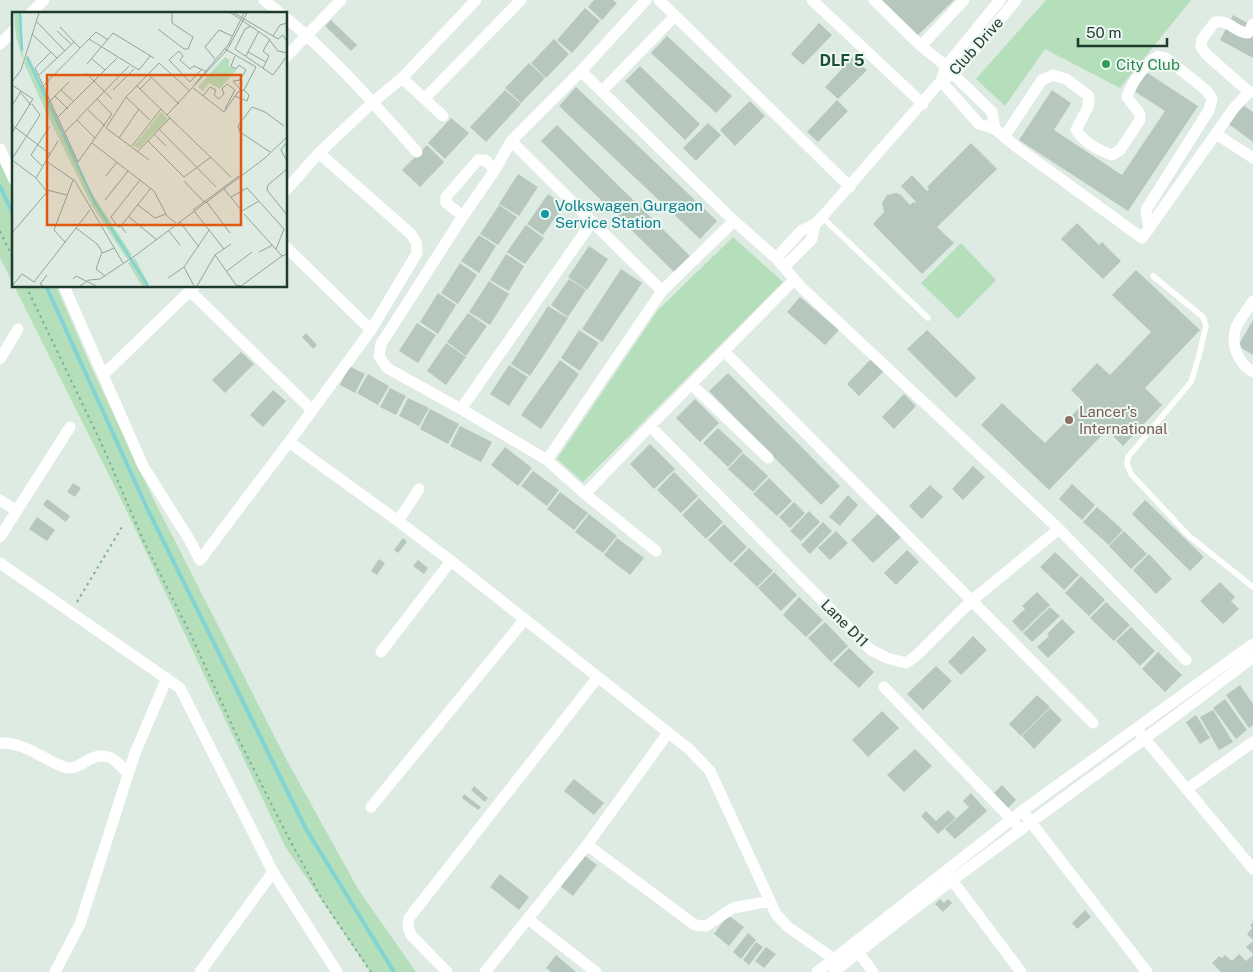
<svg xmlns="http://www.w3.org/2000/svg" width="1253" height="972" viewBox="0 0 1253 972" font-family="'Public Sans',sans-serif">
<rect width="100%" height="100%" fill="#deebe3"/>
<path fill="#b5deba" d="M1046,0H1191L1120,88L1045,49L1005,106L976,79Z
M0,162L14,192V286H56L93,371L154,500L285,757L358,889L416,972H370L285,846L121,499L0,258Z
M733,237L783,282L583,482L557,459L658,310Z
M961,243L996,280L958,319L921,283Z"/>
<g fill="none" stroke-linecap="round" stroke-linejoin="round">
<path stroke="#81d3d4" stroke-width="4" d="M0,186L14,216
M46,286L146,506L306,829L394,972"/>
</g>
<path fill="#b6c8be" d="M594,0H613L617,3L602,20L588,7Z
M876,0H954L915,38Z
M585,8L600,21L572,53L557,40Z
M1233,15L1253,26V58L1220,40Z
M331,20L357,45L351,51L325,26Z
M819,23L832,35L803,65L791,54Z
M667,36L732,96L716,113L651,53Z
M554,39L569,54L546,78L531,63Z
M853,57L867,70L838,99L825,87Z
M529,63L545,78L521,103L505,88Z
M640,66L700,124L685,140L625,81Z
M1146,72L1198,106L1128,211L1019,140L1052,90L1071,103L1054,130L1122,175L1165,111L1134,91Z
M576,87L717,221L700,239L559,106Z
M505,90L521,104L486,142L470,127Z
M837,100L848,111L818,142L807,132Z
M750,101L765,116L735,146L720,130Z
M1243,105L1253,112V142L1229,124Z
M451,118L469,133L445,159L428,143Z
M708,123L721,135L696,161L683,148Z
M557,125L690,256L674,272L541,141Z
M971,143L997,169L937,227L954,243L922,274L873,224L884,212L882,203L887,195L896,193L901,195L910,205L913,202L915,203L916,202L901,186L912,175L927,191L929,189L927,187Z
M427,145L444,162L420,187L402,170Z
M518,174L538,187L519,216L499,204Z
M548,194L564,205L543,235L527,224Z
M499,205L517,217L498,245L480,234Z
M1077,223L1099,245L1102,242L1121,261L1103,279L1061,239Z
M526,225L544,238L525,264L507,252Z
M479,235L496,246L479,273L461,261Z
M589,246L608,259L587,290L568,277Z
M506,254L524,266L509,291L490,280Z
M460,263L477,275L458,304L441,293Z
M621,269L642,283L602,342L582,329Z
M1136,270L1200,330L1145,388L1162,405L1123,446L1107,430L1049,490L981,425L1002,403L1045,443L1084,403L1071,390L1097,363L1110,375L1151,332L1112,295Z
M569,279L586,290L568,317L551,305Z
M489,281L509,294L490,325L469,312Z
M438,293L456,305L438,334L420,322Z
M800,297L839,330L825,345L787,312Z
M548,306L568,318L530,376L511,364Z
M468,313L487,326L466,356L447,342Z
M1253,320V355L1238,346Z
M417,323L436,335L418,363L399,351Z
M579,330L599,343L580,371L561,358Z
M927,330L976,378L956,398L907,349Z
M306,333L317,345L313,349L302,337Z
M446,343L466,357L446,385L427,371Z
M241,352L254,364L225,393L212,380Z
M871,359L884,371L859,396L847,384Z
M560,360L579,374L541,429L521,415Z
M509,365L528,377L509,406L490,394Z
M349,366L365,374L355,393L340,385Z
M728,373L840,486L821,505L709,391Z
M368,374L389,386L378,405L357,393Z
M390,388L406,396L396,415L380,407Z
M273,390L286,401L263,427L250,415Z
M904,394L916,406L894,429L882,417Z
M408,398L429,408L419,426L399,416Z
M695,399L719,423L700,442L676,418Z
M430,409L459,424L448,444L420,429Z
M460,426L492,442L481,462L450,446Z
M718,428L743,451L728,467L703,443Z
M650,444L675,469L654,489L630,464Z
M505,447L532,468L518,486L491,465Z
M743,453L768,476L753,492L728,469Z
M973,466L985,477L963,500L952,489Z
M533,471L559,490L547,506L521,486Z
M674,472L698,496L681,513L657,490Z
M769,478L792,501L777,516L753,494Z
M73,483L81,488L75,497L67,492Z
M1072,484L1095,505L1082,520L1059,499Z
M930,485L943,497L922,519L909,506Z
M560,492L588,513L574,530L547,509Z
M848,495L858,505L840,526L829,517Z
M699,498L723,522L706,539L682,515Z
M47,499L70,516L66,522L43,505Z
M1145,500L1204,557L1190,571L1132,514Z
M794,502L805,513L790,528L779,517Z
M1097,507L1123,530L1109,545L1083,522Z
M809,511L820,522L801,541L790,531Z
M879,513L901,537L873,563L851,540Z
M589,514L617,536L603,553L575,532Z
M37,517L55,530L47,541L29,529Z
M823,522L832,531L810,554L801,545Z
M724,524L747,547L731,563L708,540Z
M836,531L848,543L830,560L818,548Z
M1124,531L1147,554L1131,569L1109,546Z
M403,538L407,542L398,553L394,550Z
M617,538L644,558L630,575L604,555Z
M749,548L773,571L757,587L733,564Z
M907,550L919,562L896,585L884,573Z
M1055,552L1079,575L1064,590L1040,567Z
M1149,554L1172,579L1156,594L1133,570Z
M379,559L385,563L377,575L371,571Z
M418,560L428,568L424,574L413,566Z
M774,572L797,595L781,611L758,588Z
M1081,576L1105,600L1089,616L1065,593Z
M1220,582L1235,597L1231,601L1239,609L1223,624L1200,601Z
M1037,592L1050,605L1022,632L1012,621L1025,609L1022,606Z
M799,597L823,620L806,637L783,615Z
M1106,602L1130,625L1114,641L1090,618Z
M1050,607L1060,616L1032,642L1023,633Z
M1062,619L1075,632L1048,658L1037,647L1049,636L1047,634Z
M825,622L848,646L831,662L808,638Z
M1131,627L1155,651L1140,666L1116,641Z
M973,636L987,650L961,675L948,662Z
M849,648L874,672L859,688L833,664Z
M1158,652L1182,675L1165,692L1142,669Z
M936,666L952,681L923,710L907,694Z
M1240,685L1253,704V725L1249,728L1226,695Z
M1037,695L1050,707L1021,736L1009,724Z
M1225,699L1247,730L1236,739L1213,708Z
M1050,708L1062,720L1034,749L1022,736Z
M1213,710L1233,742L1219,750L1200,717Z
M882,711L899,728L868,757L852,740Z
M1196,715L1210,738L1200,744L1186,722Z
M915,749L932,766L904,792L887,775Z
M574,779L604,803L594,815L564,791Z
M1002,785L1016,800L1008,808L994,793Z
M474,786L488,798L485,802L471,790Z
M971,793L987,811L955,839L945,829L969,807L963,801Z
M464,794L481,807L478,810L462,798Z
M948,810L956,818L938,834L921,816L926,811L936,821Z
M584,855L597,865L573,896L560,886Z
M500,874L529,897L519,910L490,887Z
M940,899L944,903L948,899L952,903L943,912L935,904Z
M1085,910L1091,917L1077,929L1072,923Z
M728,915L744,927L729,946L714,934Z
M1253,922V940L1247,934L1252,928L1250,925Z
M748,933L756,940L741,959L733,952Z
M1253,941V954L1246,947Z
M756,942L763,947L749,965L743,960Z
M766,947L776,954L764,968L755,961Z
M1239,954L1246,961L1253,955V972H1221L1212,963L1219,956L1222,958L1225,955L1232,961Z
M556,955L576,972H551L546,968Z"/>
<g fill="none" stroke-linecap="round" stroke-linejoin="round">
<path stroke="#7cb098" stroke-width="2" stroke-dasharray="2.5 4" stroke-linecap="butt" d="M0,231L14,261
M26,286L103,447L145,544L190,633L237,736L285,831L323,901L371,972
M77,602L122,527"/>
<path stroke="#fff" stroke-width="5.5" d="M822,217L928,318
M1153,276L1203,317L1206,326L1198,359L1191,382L1128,457L1127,464L1131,474L1189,536L1253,587"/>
<path stroke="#fff" stroke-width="11" d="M264,0L281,14
M646,0L581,71L511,141L495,170L463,216L381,344L379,356L387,368L461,409L547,460L585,494L656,551
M659,0L850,187
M812,0L923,104
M874,0L921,46L964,0
M30,14L44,0
M286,18C334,57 376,106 417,152
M0,44L14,30
M921,46L946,66
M286,57L341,0
M581,71L734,221L776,258L802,288L1059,529L1186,660
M953,74L992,112L995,129
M402,78L443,116
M941,81L979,124L995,129L1018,148L1142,238L1234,108L1249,92H1253
M941,81L946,66L1000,0
M602,91L675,16
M1249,92L1207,55L1201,47L1202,39L1215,22C1231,20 1234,32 1248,33L1253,24
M425,98L521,0
M1216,134L1253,158
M1004,137L1042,80L1053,75L1066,79L1089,96L1088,107L1076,130C1084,142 1099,151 1112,155L1120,150L1140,120V114L1127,97C1132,82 1144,65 1158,56L1166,58L1207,91L1212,99L1209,110L1146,210L1149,229
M511,141L662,291
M0,149L14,180
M286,190L319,153L373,102L402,78L476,0
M463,216L446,203V197L478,160H485L495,170
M286,247L371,330
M776,258L801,231L815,224L822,217L941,81L956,72L1016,0
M784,267L812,239L815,224
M64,286L143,466L189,539L200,560L289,442L371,330L417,253L416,242L411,234L319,153
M190,291L312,410
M1253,301C1243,317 1230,328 1235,347C1238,359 1243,366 1253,372
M724,351L1093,723
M0,359L18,329
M103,375L195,286
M691,384L768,458
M461,409L592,222
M650,426L871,650L887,658L906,663L917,655L971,601L1059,529
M289,442L398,521L451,561L689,749L710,771L776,914L788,927L834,959
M547,460L662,291L734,221
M585,494L650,426L794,280
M0,500L17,511
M398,521L419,489
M0,537L70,427
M0,563L180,688L273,872L337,972
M381,652L451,561
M884,687L1016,824
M1140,733L1253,869
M0,743C25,742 42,759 64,767C81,773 90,749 111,758C117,761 123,769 128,773
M1187,789L1253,742
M371,807L525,619
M1026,816L1147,972
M587,845L695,925L706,926L733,908L770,901
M948,875L1021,972
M528,919L596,972
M855,948L873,972
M55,972L80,924L135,753L167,678
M200,972L273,872
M447,972L411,935L408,927L409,918L598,677
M485,972L587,845L668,733
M817,972L1022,811L1253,644
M834,972C970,862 1115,764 1253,657"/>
</g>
<circle fill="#2e9e5b" stroke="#eef7f1" stroke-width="2" cx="1106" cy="64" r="5"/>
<circle fill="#0f9aa8" stroke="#eef7f1" stroke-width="2" cx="545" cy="214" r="5"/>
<circle fill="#8d6e63" stroke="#eef7f1" stroke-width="2" cx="1069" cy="420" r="5"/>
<g text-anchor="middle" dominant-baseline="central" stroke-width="4" stroke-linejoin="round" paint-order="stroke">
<g font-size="15" fill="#1e3b2f" stroke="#eef7f1">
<text transform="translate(976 46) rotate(-48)">Club Drive</text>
<text transform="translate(845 623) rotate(45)">Lane D11</text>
</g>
<g font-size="15" fill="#27864d" stroke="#eef7f1" text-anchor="start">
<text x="1116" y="64">City Club</text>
</g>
<g font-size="15" fill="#0d838f" stroke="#eef7f1" text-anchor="start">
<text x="555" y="205">Volkswagen Gurgaon<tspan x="555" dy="17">Service Station</tspan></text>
</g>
<g font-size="15" fill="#785e54" stroke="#eef7f1" text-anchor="start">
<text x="1079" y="411">Lancer's<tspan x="1079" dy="17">International</tspan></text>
</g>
<g font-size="16" font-weight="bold" fill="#194e3a" stroke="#eef7f1">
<text x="842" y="60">DLF 5</text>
</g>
</g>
<g transform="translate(12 12)">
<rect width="275" height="275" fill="#deebe3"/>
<path d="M2,1H9L11,49L4,24ZM16,43L79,180L120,243L115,247L80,194L35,102L12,51ZM213,45L218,48L216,53L224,58L208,77L197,71L191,79L186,75ZM149,100L156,107L126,137L122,134ZM123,246L137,273V274H130L116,251Z" fill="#b5deba"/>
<path fill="none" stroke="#81d3d4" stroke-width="2.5" d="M8,1L10,39M15,45L83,191L136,274"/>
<path fill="none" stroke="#91a59b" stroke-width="1" d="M219,1L256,26L266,39L275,41M222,1L261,24L268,13L275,11M25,10L53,39M239,14L233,17L223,37L261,63L275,44M48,15L68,36M146,17L172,37H176L181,25L160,11V1M45,19L59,32M20,22L45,46M261,24L266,27L271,23L275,30M77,27L127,58L138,44M39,40L23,56L66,150L100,102L85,87M236,40L247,19M223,44L219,54L224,57L227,53L234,58L228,68L221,69L228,77M234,44L236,40L254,50L251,56M80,47L93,58M203,47L193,35L207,18L220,24M254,50L257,44L251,39L258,27M75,52L101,21L142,46M189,58L178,70L157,48L167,39L171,44L168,48L178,57L182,54L195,60M74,61L100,87M136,62L167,92M26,64L62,30M0,70L9,58L27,1M183,72L216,33L232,1M0,73L21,87L0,121M125,74L219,165M30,75L84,20L96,28M181,76L212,100L226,80L232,78L244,55L213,37M128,77L140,65M49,78L62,90M101,78L122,57M8,80L19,93M43,84L56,97M191,84L198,75L204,78L202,83L207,87L212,82L210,77L215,72L223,78L213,97M223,84L235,89L237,83L232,78M114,85L138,108M37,90L57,70M0,94L9,79M76,98L93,114M155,103L215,38L235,1M45,106L105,46M65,108L83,126M0,113L38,142M147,117L204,175M52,121L117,54M142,122L154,134M107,126L127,97M46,129L34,149L63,169L111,251M136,129L172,165L199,145M275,130L269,138L275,149M80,131L142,179L155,204L164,211M120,134L149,97M126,139L158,106M258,140L228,120L226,114L240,95L253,100L272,114M0,147L28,103L20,92M0,148L24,166M137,148L94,116L114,85L147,51L178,79M30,154L19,143L38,114M275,157L256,173L255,178L275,203M94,164L105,150M172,169L192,190M212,177L230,199L247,189M35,178L55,183M219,185L235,176L272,217L264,237M93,188L116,159M194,189L218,221M126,193L143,206L154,202M181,198L227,164M182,199L212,237M232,202L270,244L275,242M117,205L145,228M168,210L187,235M109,214L106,215L99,205L128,168M64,216L85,232L91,241L102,236M157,219L168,233M0,221L35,180L24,166L34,149M114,221L109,214L139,176M53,230L42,218L61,168M90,240L84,257L93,264M247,240L261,233M203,243L224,273L229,274L270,244M172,255L182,274M215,259L240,240M156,266L172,255L197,218M61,267L64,264L84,274M0,274L10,262L22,270L78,198M31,274L28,272L35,263M68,274L77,268L88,267L124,243L253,146L275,125M185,274L203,243L219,232"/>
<path fill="#de580e" fill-opacity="0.15" stroke="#de580e" stroke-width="2.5" d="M35,63H229V213H35Z"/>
<rect width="275" height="275" fill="none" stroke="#1e3b2f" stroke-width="2.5"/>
</g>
<path d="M1078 38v8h89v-8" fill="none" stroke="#1e3b2f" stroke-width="2.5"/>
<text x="1086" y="38" font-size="15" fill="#1e3b2f" stroke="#eef7f1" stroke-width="4" paint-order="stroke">50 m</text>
</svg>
